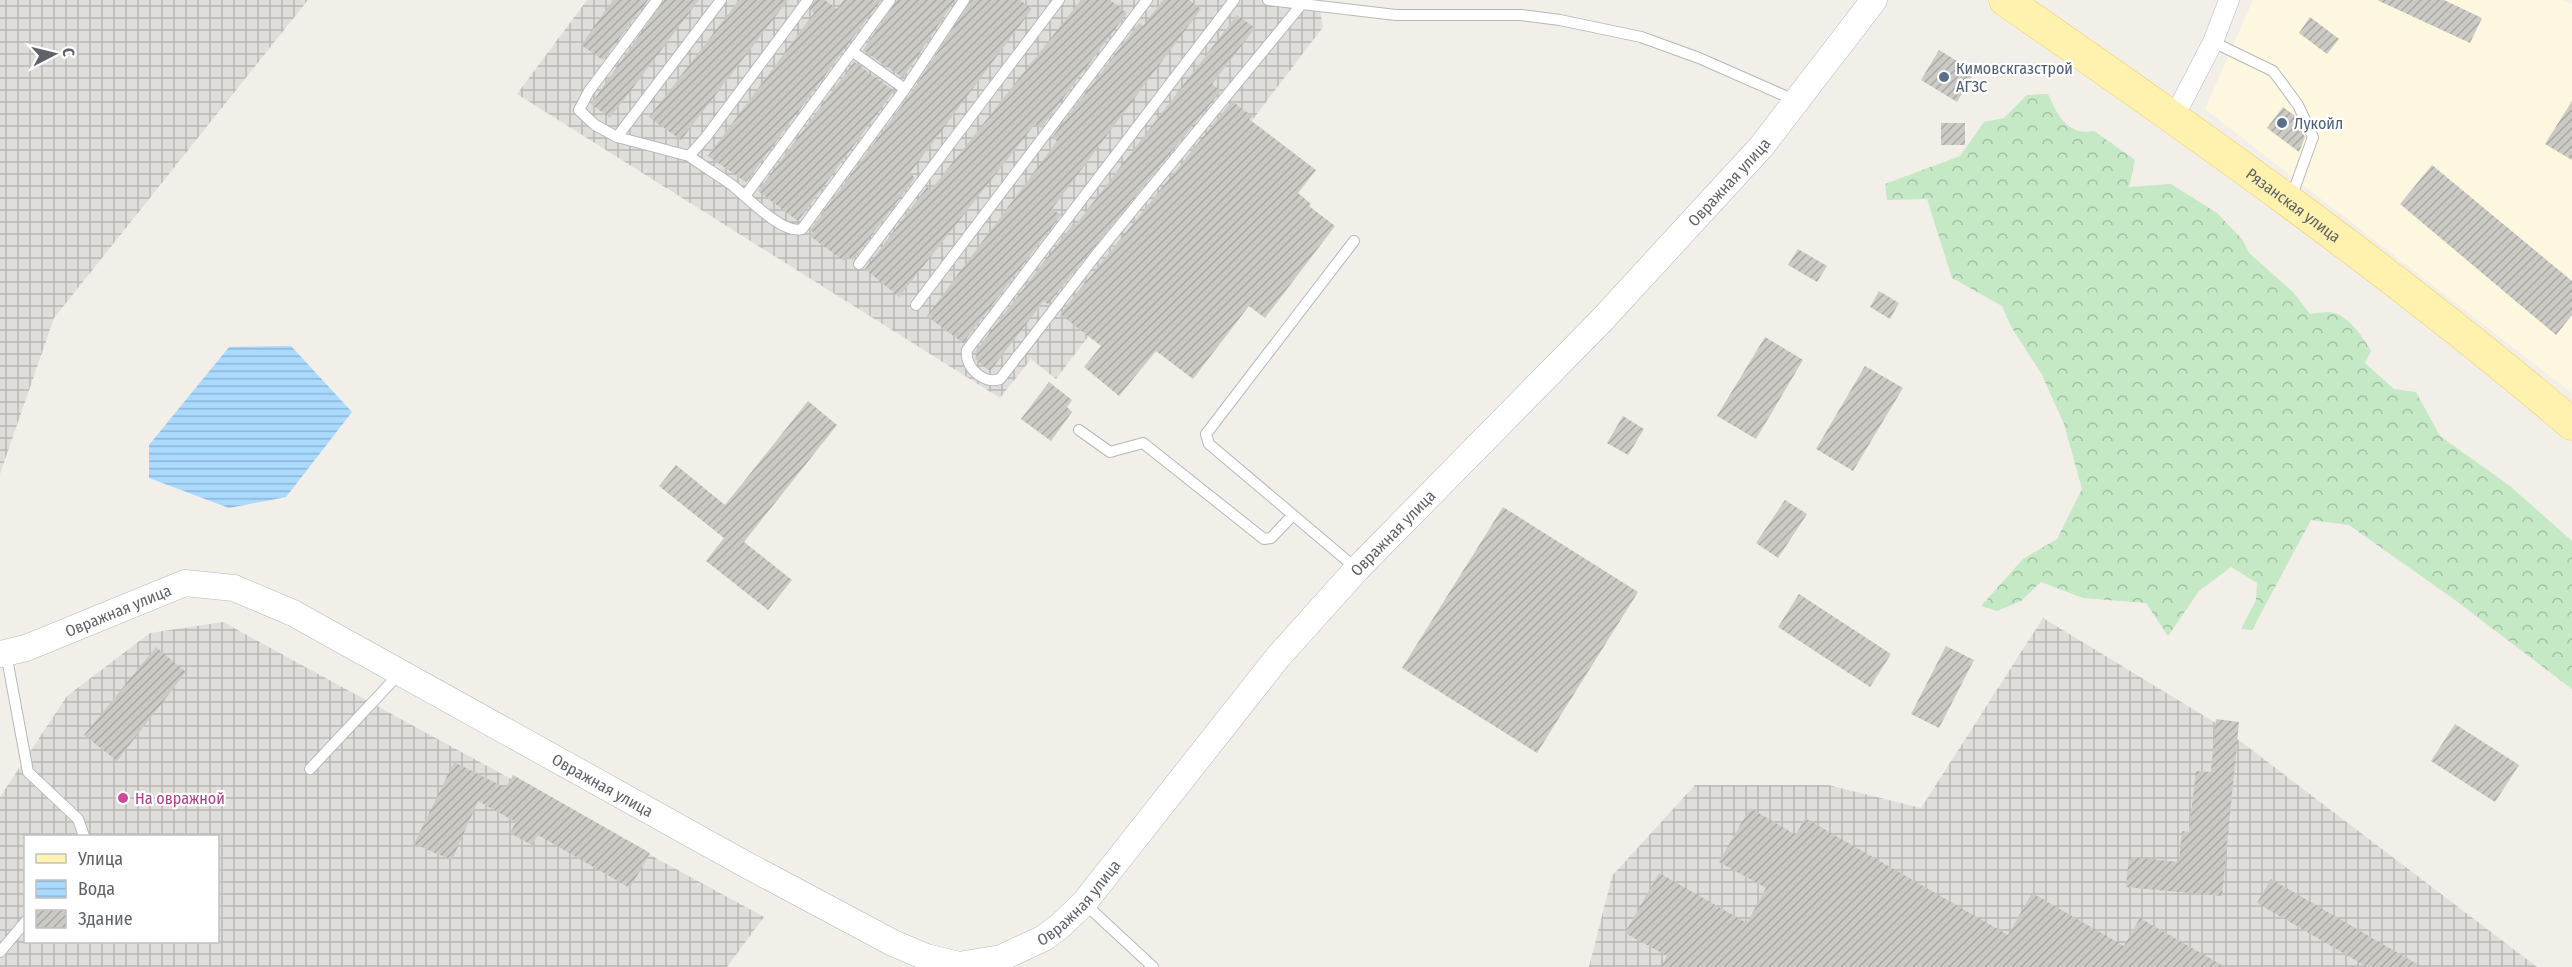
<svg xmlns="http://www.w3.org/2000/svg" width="2572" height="967" viewBox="0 0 2572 967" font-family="'Fira Sans Condensed',sans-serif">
<defs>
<pattern id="industrial-grid" width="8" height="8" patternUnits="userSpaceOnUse" patternTransform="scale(1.5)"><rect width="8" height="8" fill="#e0deda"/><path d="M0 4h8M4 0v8" fill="none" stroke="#b9b8b5"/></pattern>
<pattern id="forest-crowns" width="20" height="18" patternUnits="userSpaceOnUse" patternTransform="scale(1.5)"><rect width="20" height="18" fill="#c5e8c5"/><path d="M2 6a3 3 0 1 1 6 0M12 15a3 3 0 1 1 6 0" fill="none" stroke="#a3c0a4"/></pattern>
<pattern id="water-rules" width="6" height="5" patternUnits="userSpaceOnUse" patternTransform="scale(1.5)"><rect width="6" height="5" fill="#aadaff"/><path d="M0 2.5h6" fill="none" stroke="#8eb4d2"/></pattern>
<pattern id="building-hatch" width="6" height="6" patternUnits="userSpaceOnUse" patternTransform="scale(1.5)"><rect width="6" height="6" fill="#cccac5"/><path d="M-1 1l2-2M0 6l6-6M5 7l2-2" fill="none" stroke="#a9a8a4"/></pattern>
</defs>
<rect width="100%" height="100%" fill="#f1efe8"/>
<path fill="#fef7e0" d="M2253,0H2563L2572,5V393L2205,109Z"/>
<path fill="url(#industrial-grid)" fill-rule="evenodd" d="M0,0H308L54,318L0,474Z
M587,0H1318L1323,27L1056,379L1031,359L1000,398L517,94Z
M2043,618L2219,725L2537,967H1589L1612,876L1695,785H1828L1921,808Z
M223,622L764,917L727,967H0V797L67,696L150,633ZM26,836H218V942H26Z"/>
<path fill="url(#forest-crowns)" d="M2048,94C2057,115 2068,136 2094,131L2135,160L2129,187L2171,184L2217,213L2242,239L2249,253L2293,292L2310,314C2316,313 2323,312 2329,312C2347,313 2363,337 2371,351L2365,363L2394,389L2416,392L2440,436L2510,486L2572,541V689L2455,600L2349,525L2311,520L2252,630L2241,629L2256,600L2257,583L2231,567L2199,591L2168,636L2146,603L2083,598L2041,582L2021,601L1997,611L1981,606L2023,559L2057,539L2082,489L2064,424L2042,375L2012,328L2002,306L1952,278L1927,199L1887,200L1885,184L1960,156L1984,122L2004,118L2027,95Z"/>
<path fill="url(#water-rules)" d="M291,346L352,412L286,497L229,508L149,478V445L229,347Z"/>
<path fill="url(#building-hatch)" d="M613,0H648L603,60L581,45Z
M664,0H699L610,118L591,104Z
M739,0H788L681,140L649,117Z
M815,0H825L837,9L844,0H881L746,182L708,156L814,13L810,10Z
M897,0H955L903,78L863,50Z
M971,0H1020L1032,9L910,173L915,178L853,260L848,256L844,261L810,236L813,232L810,230L911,93Z
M1081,0H1110L1127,13L1041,128L1035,124L899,297L865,269L927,187L931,190Z
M1163,0H1189L1201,9L1052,209L1061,215L963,343L927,316L1057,141L1052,137L1139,23L1143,26Z
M2377,0H2444L2482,18L2470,43Z
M1237,15L1255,28L1212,84L1221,91L1048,304L1044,301L990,371L975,359L977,354L975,352L1073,224L1075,226Z
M2310,17L2339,39L2327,54L2299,33Z
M1939,50L1975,72L1957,102L1921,80Z
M854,62L894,91L798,221L758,191Z
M1232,101L1252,116L1249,119L1316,170L1298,193L1311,204L1309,206L1335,226L1265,318L1249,306L1193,379L1156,351L1119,396L1084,367L1101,346L1060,314Z
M2572,101V160L2545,144Z
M2283,107L2295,116L2305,137L2299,152L2267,128Z
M1941,123H1965V145H1941Z
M2432,165L2572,281V315L2556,335L2400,204Z
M1798,249L1827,266L1817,282L1788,265Z
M1879,291L1899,303L1890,319L1870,307Z
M1765,337L1803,360L1756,439L1717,416Z
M1865,366L1903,388L1853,471L1816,449Z
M1049,382L1072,400L1067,407L1072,412L1051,441L1021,419Z
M808,401L837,425L744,542L792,580L768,610L706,561L724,538L659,486L676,465L725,505Z
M1623,416L1644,429L1628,455L1607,443Z
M1785,500L1807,514L1778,558L1756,543Z
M1503,507L1638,592L1537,753L1402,668Z
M1799,594L1891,654L1870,687L1778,627Z
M1946,646L1974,660L1939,728L1911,714Z
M156,647L186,672L117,761L84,735Z
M2216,719L2239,722L2222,896L2126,887L2129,857L2179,862L2182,831L2189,832L2196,771L2211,772Z
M2455,724L2519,765L2495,802L2431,761Z
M454,762L506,788L513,775L650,853L630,888L538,835L532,845L510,833L516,822L478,801L452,860L414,844Z
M1750,808L1796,835L1805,818L2008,935L2032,893L2124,946L2140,918L2225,967H1661L1667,956L1625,933L1659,873L1747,923L1766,888L1719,862Z
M2271,879L2422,967H2367L2257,903Z"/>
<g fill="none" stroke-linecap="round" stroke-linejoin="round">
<g stroke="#b5b8bc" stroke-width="12">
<path id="service" d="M657,0L589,91L579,110L595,125L617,137L721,0
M1234,0L967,350C964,367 984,385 1000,379L1096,255L1301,5
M1268,0L1396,15H1521L1560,20L1641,37L1699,58L1783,95L1795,104
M2213,42L2273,71L2298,105L2313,137L2291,198
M853,52L905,89
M617,137L689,156L706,137L808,0
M689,156C703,166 718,175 732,185C747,197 783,235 802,229L905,89L964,0
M745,196L890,0
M1354,241L1206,434L1209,444L1357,569
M859,264L1059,0
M916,305L1147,0
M1079,430L1110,452L1143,443L1264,539L1271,538L1292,516
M6,653L28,772L78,819L84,836
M310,769L400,673
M1084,903L1153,967
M0,952L26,921"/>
</g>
<g stroke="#b5b8bc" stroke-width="21">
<path id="minor" d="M2174,117L2213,42L2229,0"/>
</g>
<g stroke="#b5b8bc" stroke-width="27">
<g id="tertiary">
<path id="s1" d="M0,654L26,648L185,583L234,588L293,613L743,863L893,943L926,957L959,965L1001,958L1044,938L1060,926L1084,903L1278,657L1357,569L1601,321L1761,147L1874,0"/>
</g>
</g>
<g stroke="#f2c960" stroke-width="33">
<g id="primary">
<path id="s2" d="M2005,0C2199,134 2392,271 2572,424"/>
</g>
</g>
<use href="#service" stroke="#fff" stroke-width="10"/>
<use href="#minor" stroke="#fff" stroke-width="20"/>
<use href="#tertiary" stroke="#fff" stroke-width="26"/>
<use href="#primary" stroke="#fff2af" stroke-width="32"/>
</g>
<g fill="#5c6f8a" stroke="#fff" stroke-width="2">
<circle cx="1944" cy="77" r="6"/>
<circle cx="2282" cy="123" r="6"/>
</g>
<circle fill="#d1479c" stroke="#fff" stroke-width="2" cx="123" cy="798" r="6"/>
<g text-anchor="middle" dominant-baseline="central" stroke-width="4.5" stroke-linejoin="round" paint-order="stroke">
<g font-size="16" fill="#4e5e75" stroke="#fff" text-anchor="start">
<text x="1956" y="68">Кимовскгазстрой<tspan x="1956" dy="18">АГЗС</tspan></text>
<text x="2294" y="123">Лукойл</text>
</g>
<g font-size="16" fill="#5f6368" stroke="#fff">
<text stroke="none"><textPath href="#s1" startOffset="2178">Овражная улица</textPath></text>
<text stroke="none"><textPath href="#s2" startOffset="354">Рязанская улица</textPath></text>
<text stroke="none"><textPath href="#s1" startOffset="1692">Овражная улица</textPath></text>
<text stroke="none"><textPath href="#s1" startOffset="126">Овражная улица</textPath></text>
<text stroke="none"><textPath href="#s1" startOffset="666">Овражная улица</textPath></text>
<text stroke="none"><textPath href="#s1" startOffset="1206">Овражная улица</textPath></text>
</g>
<g font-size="16" fill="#b23c85" stroke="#fff" text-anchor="start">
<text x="135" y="798">На овражной</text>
</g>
</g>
<rect x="24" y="835" width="195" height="108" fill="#ffffff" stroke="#bfc1c3" stroke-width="1.5"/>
<rect x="36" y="854" width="30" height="9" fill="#fff2af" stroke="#bfc1c3" stroke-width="1.5"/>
<text x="78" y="865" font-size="18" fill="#5f6368">Улица</text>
<rect x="36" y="880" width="30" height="18" fill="url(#water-rules)" stroke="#bfc1c3" stroke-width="1.5"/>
<text x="78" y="895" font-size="18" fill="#5f6368">Вода</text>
<rect x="36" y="910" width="30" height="18" fill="url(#building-hatch)" stroke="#bfc1c3" stroke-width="1.5"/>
<text x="78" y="925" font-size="18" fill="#5f6368">Здание</text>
<g transform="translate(54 54) rotate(83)" stroke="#ffffff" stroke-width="4.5" paint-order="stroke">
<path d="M0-4.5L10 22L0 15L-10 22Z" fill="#5f6368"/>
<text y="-9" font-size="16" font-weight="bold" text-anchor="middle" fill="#5f6368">С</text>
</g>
</svg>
